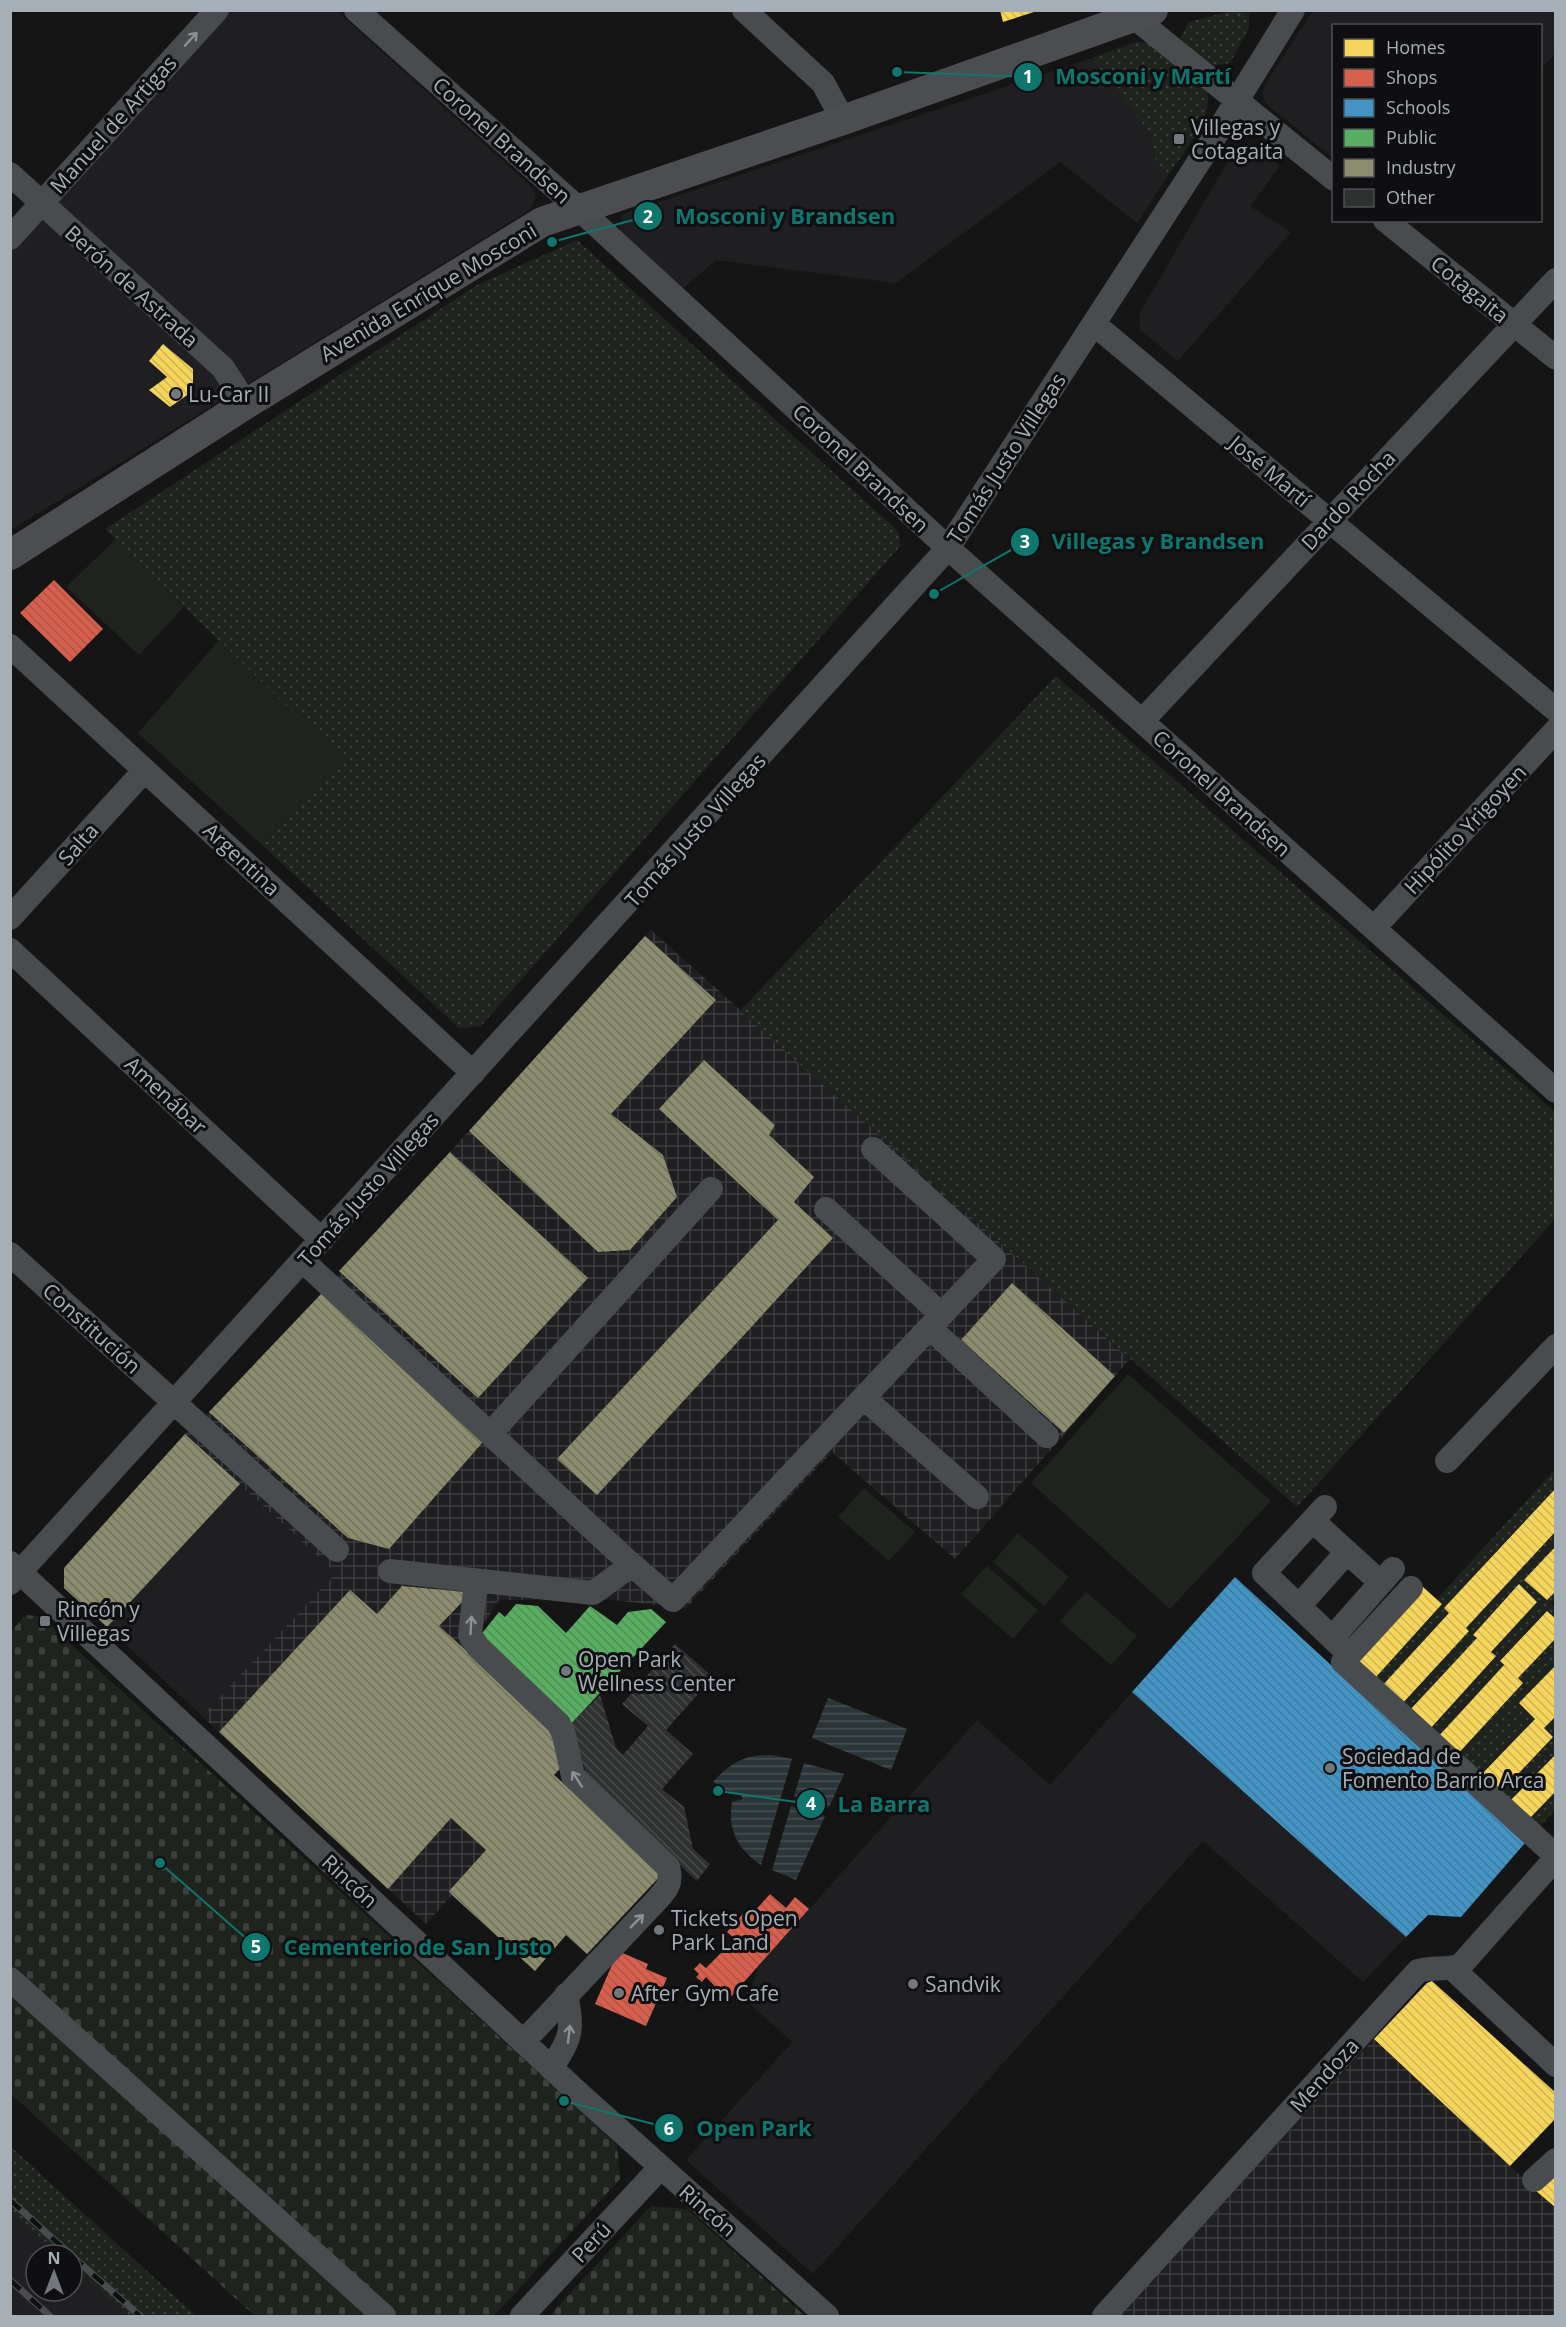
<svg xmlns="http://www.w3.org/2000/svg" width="1566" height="2327" viewBox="0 0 1566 2327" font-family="'Open Sans',sans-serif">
<defs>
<pattern id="industrial-grid" width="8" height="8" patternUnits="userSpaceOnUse" patternTransform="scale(1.5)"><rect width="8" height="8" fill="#1f1f21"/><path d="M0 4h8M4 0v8" fill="none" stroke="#3d3d3f"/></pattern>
<pattern id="green-dots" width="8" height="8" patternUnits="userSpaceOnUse" patternTransform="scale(1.5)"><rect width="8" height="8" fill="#1e231d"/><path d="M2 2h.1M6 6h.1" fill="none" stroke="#3c403c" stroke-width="1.8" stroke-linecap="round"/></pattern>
<pattern id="cemetery-stones" width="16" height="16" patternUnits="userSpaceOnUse" patternTransform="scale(1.5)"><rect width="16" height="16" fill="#1e231d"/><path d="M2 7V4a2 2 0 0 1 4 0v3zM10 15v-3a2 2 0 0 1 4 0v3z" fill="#3c403c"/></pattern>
<pattern id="water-rules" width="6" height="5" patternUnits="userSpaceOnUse" patternTransform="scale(1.5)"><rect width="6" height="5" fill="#2b3538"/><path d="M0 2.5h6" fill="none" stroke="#475053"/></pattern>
<pattern id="homes-back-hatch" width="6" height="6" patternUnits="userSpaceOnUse" patternTransform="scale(1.5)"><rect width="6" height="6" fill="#f6d55c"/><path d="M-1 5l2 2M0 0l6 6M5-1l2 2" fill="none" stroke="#cfb555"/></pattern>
<pattern id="shops-back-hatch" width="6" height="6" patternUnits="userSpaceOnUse" patternTransform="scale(1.5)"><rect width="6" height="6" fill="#d6604d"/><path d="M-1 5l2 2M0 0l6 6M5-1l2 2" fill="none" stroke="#ad5548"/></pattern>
<pattern id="schools-back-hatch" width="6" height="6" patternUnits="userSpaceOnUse" patternTransform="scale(1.5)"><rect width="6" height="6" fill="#4393c3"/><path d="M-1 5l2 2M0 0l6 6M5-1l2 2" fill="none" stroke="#3f7ba0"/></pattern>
<pattern id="public-back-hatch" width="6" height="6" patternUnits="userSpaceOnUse" patternTransform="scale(1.5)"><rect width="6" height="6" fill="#5aae61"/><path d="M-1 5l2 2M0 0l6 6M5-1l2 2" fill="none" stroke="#509056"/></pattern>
<pattern id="industry-back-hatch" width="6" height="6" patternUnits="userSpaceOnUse" patternTransform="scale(1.5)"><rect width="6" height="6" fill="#8c8c6e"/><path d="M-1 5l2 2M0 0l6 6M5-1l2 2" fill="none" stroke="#71725e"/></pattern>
<pattern id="building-back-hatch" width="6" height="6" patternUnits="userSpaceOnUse" patternTransform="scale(1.5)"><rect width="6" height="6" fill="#2f3030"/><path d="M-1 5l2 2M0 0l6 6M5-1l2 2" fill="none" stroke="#4a4b4c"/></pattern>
</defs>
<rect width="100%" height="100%" fill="#151515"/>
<path fill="#1f1f21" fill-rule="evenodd" d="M227,11H337L533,188L536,197L530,210L11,530V251Z
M1313,11H1555V54L1541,68L1540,26H1334L1332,157L1266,104L1263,95L1264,86Z
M1092,58L1150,133L1156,162L1169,174L1137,223L1060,162L896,283L716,260L680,291L622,239L619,227L623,214Z
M1253,144L1280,166L1250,206L1291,232L1178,361L1140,330L1139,314L1234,151Z
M185,1434L336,1573L202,1716L107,1627L64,1568Z
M1132,1692L1406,1937L1363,1982L1203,1841L813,2274L686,2160L792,2042L747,2001L758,1967L977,1720L1050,1785Z
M11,2147L196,2316H11ZM36,2255H72V2291H36Z"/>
<path fill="url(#industrial-grid)" d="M651,930L1130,1359L955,1559L832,1452L686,1608L603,1599L499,1600L466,1651L564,1764L555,1775L663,1873L587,1954L566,1935L535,1971L452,1895L426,1924L202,1716L336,1573L185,1434L209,1412L322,1293Z
M1374,2039L1555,2208V2316H1119Z"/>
<path fill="url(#green-dots)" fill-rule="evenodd" d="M1231,11L1249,13V28L1230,63L1209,66L1180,38L1189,22Z
M1136,42L1148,43L1206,87C1216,118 1185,149 1169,174L1156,162L1150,133L1092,58Z
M577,240L898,531L901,545L481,1026L459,1028L261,844L340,759L105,529L477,285Z
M1056,676L1555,1112V1219L1297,1507L740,1011Z
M1555,1469V1488L1444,1608L1449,1613L1403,1704L1468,1631L1466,1628L1555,1531V1546L1525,1580L1546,1600L1555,1591V1598L1551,1603L1555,1608V1619L1546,1611L1500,1661L1555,1638V1665L1519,1703L1544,1727L1556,1716L1553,1737L1555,1754L1510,1802L1555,1791V1810L1525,1843L1376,1677L1442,1604L1437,1599ZM1519,1585L1537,1602L1491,1652L1495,1656L1473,1635ZM1503,1666L1523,1683L1457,1756L1437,1738ZM1535,1719L1553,1737L1500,1793L1482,1775Z
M11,2147L196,2316H129L72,2266V2255H60L11,2211Z"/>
<path fill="url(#cemetery-stones)" d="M25,1615L40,1616L617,2145L620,2179L494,2316H255L11,2094V1632Z
M651,2206L687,2209L805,2316H549Z"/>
<path fill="#1e231d" d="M116,539L184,607L139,655L66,587Z
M219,640L341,759L261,844L138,733Z
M1128,1374L1271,1501L1170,1609L1031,1483Z
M864,1488L915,1532L889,1561L838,1517Z
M1018,1533L1069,1577L1044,1606L993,1562Z
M987,1566L1038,1610L1013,1639L961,1594Z
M1086,1592L1137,1636L1111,1665L1060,1621Z"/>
<path fill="url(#water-rules)" d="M828,1698L907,1729L891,1770L812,1738Z
M772,1755L792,1759L761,1865C738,1849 727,1830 732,1802L743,1799L740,1793C727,1797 724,1787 713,1782C730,1763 745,1754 772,1755Z
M804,1763L844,1774L829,1807L794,1796Z
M791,1806L825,1816L796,1880L772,1870Z"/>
<path fill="url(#homes-back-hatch)" d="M1000,10H1037V11L1003,22Z
M163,344L193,369V391L170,407L149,390L167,377L149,361Z
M1556,1488V1531L1466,1628L1469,1631L1402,1704L1382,1686L1449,1613L1444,1608Z
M1556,1546V1591L1547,1600L1524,1580Z
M1519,1584L1537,1602L1491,1652L1496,1656L1429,1730L1409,1711L1477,1638L1473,1635Z
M1423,1587L1442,1604L1376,1677L1356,1659Z
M1547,1611L1556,1619V1638L1518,1678L1523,1683L1456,1756L1437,1738L1504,1665L1511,1671L1500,1661Z
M1556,1665V1716L1544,1728L1553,1737L1500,1793L1481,1775L1535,1719L1519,1703Z
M1556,1754V1791L1528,1820L1509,1802Z
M1432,1981L1556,2093V2118L1510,2166L1374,2039L1427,1983Z
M1556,2169V2208L1535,2190Z"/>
<path fill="url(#shops-back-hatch)" d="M54,580L103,629L70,662L20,613Z
M770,1894L786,1908L795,1897L809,1909L728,2000L706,1977L702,1982L696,1977L699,1974L694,1969L700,1963L706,1968L735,1939L727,1932L748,1908L753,1913Z
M618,1951L648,1964L646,1969L667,1978L646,2026L595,2004Z"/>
<path fill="url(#schools-back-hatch)" d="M1235,1577L1525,1843L1461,1917L1428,1915L1406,1937L1132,1692Z"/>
<path fill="url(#public-back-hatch)" d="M516,1604L538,1606L566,1633L590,1606L617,1625L628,1612L651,1609L666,1622L570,1725L479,1637L499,1612L505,1617Z"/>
<path fill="url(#industry-back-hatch)" d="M645,936L716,1000L611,1114L663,1155L677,1197L630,1250L598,1252L469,1131Z
M704,1060L775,1125L769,1135L814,1177L794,1202L833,1238L597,1495L557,1459L778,1220L659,1109Z
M450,1152L588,1278L478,1398L339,1271Z
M1012,1283L1115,1376L1064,1433L961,1340Z
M322,1293L483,1442L389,1549L348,1538L209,1412Z
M185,1434L240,1484L107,1627L64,1588V1568Z
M402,1586L465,1592L466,1598L439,1626L546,1723L564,1764L554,1775L663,1873L587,1954L566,1935L535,1971L452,1895L449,1891L486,1850L451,1818L388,1889L219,1732L350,1590L377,1614Z"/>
<path fill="url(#building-back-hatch)" d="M675,1644L713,1677L666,1730L693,1754L662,1789L684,1807L693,1849L710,1864L697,1881L588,1779L570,1725L600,1695L616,1748L623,1755L648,1726L622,1704Z"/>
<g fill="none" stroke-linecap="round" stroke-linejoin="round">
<path stroke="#494c4e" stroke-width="24" d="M356,10L578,208L948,548L1556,1091
M744,10L823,83L843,120
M1125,10L1334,179
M10,174L223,368L246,404
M1385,220L1556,358
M10,238L217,10
M1094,324L1556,710
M10,646L473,1073
M1142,721L1556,280
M10,918L145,770
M1374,928L1556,730
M10,950L322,1240
M826,1209L942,1315
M10,1254L337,1550
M303,1261L632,1565
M930,1328L1047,1436
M865,1399L977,1497
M490,1434L711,1189
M1447,1461L1556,1346
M1325,1507L1264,1573L1350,1655
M1313,1521L1381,1583
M10,1563L575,2090L827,2316
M390,1571L593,1593L632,1565L673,1600L994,1259L873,1149
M476,1582L470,1635L478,1647L559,1724L564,1735L573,1776L668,1867C673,1883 666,1890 656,1901L523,2042
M10,1583L948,548L1202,157L1293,10
M1411,1588L1343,1662L1556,1856
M1299,1606L1347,1552
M1333,1637L1393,1569
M1453,1969L1556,2065
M10,1979L384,2316
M551,2068C571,2039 574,2030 566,1995
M1534,2180L1556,2160
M522,2316L660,2168
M1104,2316L1418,1971C1433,1966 1447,1971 1461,1965L1556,1858"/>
<path stroke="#4b4d50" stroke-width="30" d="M10,555L246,404L542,222L843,120L1153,10"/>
<g stroke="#494b4d" stroke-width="7">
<path id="rail" d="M10,2200L71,2255
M72,2256L140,2316
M10,2280L50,2316"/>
</g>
<use href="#rail" stroke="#0f0f11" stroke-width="4.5" stroke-dasharray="14" stroke-linecap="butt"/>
</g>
<defs><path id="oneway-shaft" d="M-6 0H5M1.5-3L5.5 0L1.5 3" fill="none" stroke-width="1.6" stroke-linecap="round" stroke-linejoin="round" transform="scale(1.5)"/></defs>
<g stroke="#8a9197">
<use href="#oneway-shaft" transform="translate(191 39) rotate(-48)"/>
<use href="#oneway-shaft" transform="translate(471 1625) rotate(-87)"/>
<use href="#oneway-shaft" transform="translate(577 1779) rotate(-123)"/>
<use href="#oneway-shaft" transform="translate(637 1921) rotate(-45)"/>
<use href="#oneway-shaft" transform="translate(569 2034) rotate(-83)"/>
</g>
<g fill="#73787e" stroke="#0f0f11" stroke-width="2">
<rect x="1173" y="133" width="12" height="12" rx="3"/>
<circle cx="176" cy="394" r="6"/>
<rect x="39" y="1615" width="12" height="12" rx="3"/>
<circle cx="566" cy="1671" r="6"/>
<circle cx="1330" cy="1768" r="6"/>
<circle cx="659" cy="1930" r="6"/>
<circle cx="913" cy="1984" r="6"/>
<circle cx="619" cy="1993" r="6"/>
</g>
<g text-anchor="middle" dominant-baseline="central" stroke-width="6" stroke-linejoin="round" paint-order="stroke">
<g font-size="21" fill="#a6aeb6" stroke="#0f0f11">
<text transform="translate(113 124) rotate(-48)">Manuel de Artigas</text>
<text transform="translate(502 140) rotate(42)">Coronel Brandsen</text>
<text transform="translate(132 286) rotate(42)">Berón de Astrada</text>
<text transform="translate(1470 289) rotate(39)">Cotagaita</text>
<text transform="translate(428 292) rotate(-31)">Avenida Enrique Mosconi</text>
<text transform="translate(1006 458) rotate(-57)">Tomás Justo Villegas</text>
<text transform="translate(861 468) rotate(43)">Coronel Brandsen</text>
<text transform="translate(1270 471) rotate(40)">José Martí</text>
<text transform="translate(1348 500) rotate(-47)">Dardo Rocha</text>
<text transform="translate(1222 793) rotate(42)">Coronel Brandsen</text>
<text transform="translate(1465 829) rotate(-47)">Hipólito Yrigoyen</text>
<text transform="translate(695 830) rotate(-48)">Tomás Justo Villegas</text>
<text transform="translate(78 844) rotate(-48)">Salta</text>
<text transform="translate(242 859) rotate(43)">Argentina</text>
<text transform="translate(166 1095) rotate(43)">Amenábar</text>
<text transform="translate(368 1189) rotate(-48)">Tomás Justo Villegas</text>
<text transform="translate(92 1328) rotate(42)">Constitución</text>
<text transform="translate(350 1881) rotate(43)">Rincón</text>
<text transform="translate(1324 2075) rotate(-48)">Mendoza</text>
<text transform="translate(708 2210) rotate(41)">Rincón</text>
<text transform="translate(591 2242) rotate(-47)">Perú</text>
</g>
<g font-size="21" fill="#a6aeb6" stroke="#0f0f11" text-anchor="start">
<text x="1191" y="127">Villegas y<tspan x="1191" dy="24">Cotagaita</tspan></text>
<text x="188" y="394">Lu-Car II</text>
<text x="57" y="1609">Rincón y<tspan x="57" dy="24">Villegas</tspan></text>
<text x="578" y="1659">Open Park<tspan x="578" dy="24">Wellness Center</tspan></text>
<text x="1342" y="1756">Sociedad de<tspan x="1342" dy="24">Fomento Barrio Arca</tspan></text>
<text x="671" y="1918">Tickets Open<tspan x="671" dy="24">Park Land</tspan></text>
<text x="925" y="1984">Sandvik</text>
<text x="631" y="1993">After Gym Cafe</text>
</g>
</g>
<path fill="none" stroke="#0f766e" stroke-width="2" d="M897 72L1028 77M552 242L648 216M934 594L1025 542M718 1791L811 1804M160 1863L256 1947M564 2101L669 2128"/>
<g fill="#0f766e" stroke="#0f0f11" stroke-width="2">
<circle cx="897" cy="72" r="6"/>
<circle cx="552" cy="242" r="6"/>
<circle cx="934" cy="594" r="6"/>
<circle cx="718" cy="1791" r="6"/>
<circle cx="160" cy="1863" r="6"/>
<circle cx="564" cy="2101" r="6"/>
<circle cx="1028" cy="77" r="15"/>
<circle cx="648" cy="216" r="15"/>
<circle cx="1025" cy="542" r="15"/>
<circle cx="811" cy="1804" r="15"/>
<circle cx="256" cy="1947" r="15"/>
<circle cx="669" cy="2128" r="15"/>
</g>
<g font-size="18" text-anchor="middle" font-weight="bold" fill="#fff">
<text x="1028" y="83">1</text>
<text x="648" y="223">2</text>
<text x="1025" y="548">3</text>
<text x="811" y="1810">4</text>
<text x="256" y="1953">5</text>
<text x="669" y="2135">6</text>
</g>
<g font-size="22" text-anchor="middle" font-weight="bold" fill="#0f766e" stroke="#0f0f11" stroke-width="6" stroke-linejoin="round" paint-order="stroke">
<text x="1143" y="84">Mosconi y Martí</text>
<text x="785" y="224">Mosconi y Brandsen</text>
<text x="1158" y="549">Villegas y Brandsen</text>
<text x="884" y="1812">La Barra</text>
<text x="418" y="1955">Cementerio de San Justo</text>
<text x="754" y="2136">Open Park</text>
</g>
<rect width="1566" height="2327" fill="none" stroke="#a6aeb6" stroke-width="24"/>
<rect x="1332" y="24" width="210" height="198" fill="#0f0f11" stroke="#4b4f53" stroke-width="1.5"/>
<rect x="1344" y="39" width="30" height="18" fill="#f6d55c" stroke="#4b4f53" stroke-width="1.5"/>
<text x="1386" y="54" font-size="18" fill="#a6aeb6">Homes</text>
<rect x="1344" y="69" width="30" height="18" fill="#d6604d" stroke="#4b4f53" stroke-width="1.5"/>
<text x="1386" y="84" font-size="18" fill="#a6aeb6">Shops</text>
<rect x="1344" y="99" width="30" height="18" fill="#4393c3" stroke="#4b4f53" stroke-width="1.5"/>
<text x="1386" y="114" font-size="18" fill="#a6aeb6">Schools</text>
<rect x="1344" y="129" width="30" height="18" fill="#5aae61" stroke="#4b4f53" stroke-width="1.5"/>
<text x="1386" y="144" font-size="18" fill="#a6aeb6">Public</text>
<rect x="1344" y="159" width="30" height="18" fill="#8c8c6e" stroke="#4b4f53" stroke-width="1.5"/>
<text x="1386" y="174" font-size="18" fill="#a6aeb6">Industry</text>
<rect x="1344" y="189" width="30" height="18" fill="#2f3030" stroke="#4b4f53" stroke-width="1.5"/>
<text x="1386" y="204" font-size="18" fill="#a6aeb6">Other</text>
<g transform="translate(54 2273)"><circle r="28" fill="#0f0f11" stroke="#4b4f53" stroke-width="1.5"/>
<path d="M0-4.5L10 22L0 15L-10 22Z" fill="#73787e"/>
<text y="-9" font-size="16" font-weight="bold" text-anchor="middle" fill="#a6aeb6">N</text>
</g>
</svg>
